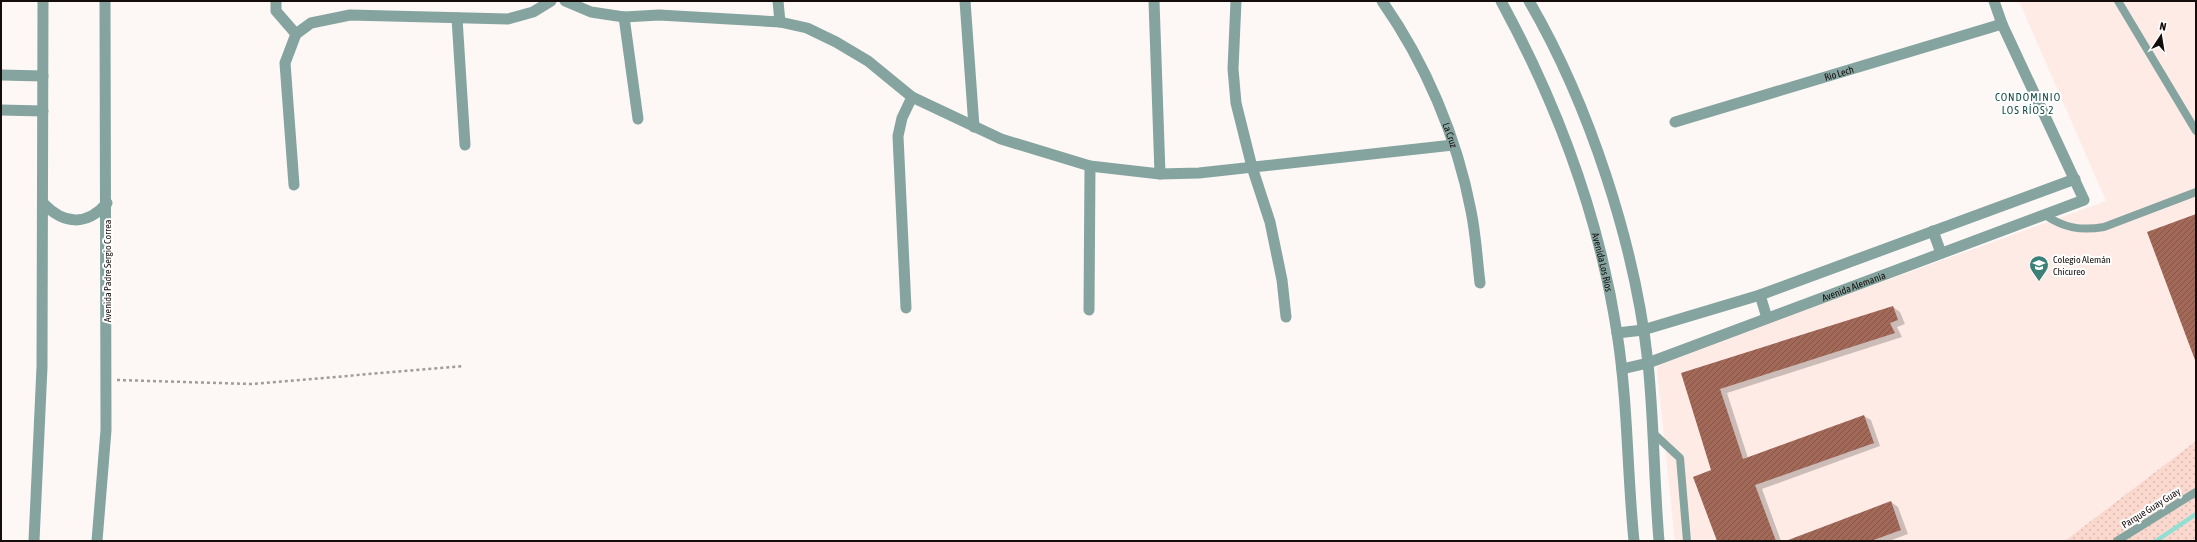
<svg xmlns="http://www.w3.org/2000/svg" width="2197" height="542" viewBox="0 0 2197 542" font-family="'Asap Condensed',sans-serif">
<defs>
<pattern id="green-dots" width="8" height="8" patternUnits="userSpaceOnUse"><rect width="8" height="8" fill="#fbd8ce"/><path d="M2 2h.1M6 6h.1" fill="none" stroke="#d6b8b0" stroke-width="1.8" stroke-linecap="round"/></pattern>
<pattern id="building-hatch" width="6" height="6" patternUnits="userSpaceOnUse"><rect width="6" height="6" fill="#a26959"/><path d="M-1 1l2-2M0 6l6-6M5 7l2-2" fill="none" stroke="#835548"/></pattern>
</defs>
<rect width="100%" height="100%" fill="#fdf8f6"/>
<path fill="#ffebe6" d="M2019,1H2196V441L2065,541H1675L1657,372L1658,363L2106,201Z"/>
<path fill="url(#green-dots)" d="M2196,441V541H2066V540Z"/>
<path fill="#0003" d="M1893,307L1900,312L1905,324L1897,327L1902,337L1727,393L1748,458L1864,416L1871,420L1880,446L1762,489L1781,541H1718L1712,471L1682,373Z
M1891,502L1898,507L1908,534L1889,541H1785Z"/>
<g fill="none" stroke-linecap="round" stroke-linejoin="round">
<path stroke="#92ded3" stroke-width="4.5" d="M2156,541L2196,514"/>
</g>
<path fill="url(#building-hatch)" d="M2196,214V360H2195L2147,232Z
M1893,306L1898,320L1890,323L1895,333L1720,389L1743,459L1864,415L1874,443L1755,485L1776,541H1717L1693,477L1711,470L1681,373Z
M1891,501L1901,530L1871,541H1786Z"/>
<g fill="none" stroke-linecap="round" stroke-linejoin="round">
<path stroke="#a19b99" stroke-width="2.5" stroke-dasharray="3 3" stroke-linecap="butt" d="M117,380L252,384L464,366"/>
<path stroke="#85a49f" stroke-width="8" d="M2118,1L2196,131
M2045,215C2064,228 2081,231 2104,227L2196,192
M1652,432L1680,458L1687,541
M2117,541L2196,492"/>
<g stroke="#85a49f" stroke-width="11">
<path d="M276,1V11L296,34"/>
<path d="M565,1L591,12L624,17L659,15L780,22L778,1"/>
<path d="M965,1L974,127"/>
<path d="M1154,1L1160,174"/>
<path d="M1236,1L1233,69L1236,103L1252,167L1270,222L1282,280L1286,317"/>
<path id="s1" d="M1382,1C1425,62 1457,137 1471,211C1476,235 1477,259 1480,283"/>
<path id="s2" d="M1501,1C1557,104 1599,217 1617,333C1628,402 1627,472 1634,541"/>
<path d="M1529,1C1589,104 1635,244 1648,363C1654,422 1654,482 1659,541"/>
<path d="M624,17L638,119"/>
<path d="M457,18L465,145"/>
<path d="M780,22L807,28L836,42L868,61L912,97L1001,139L1090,166L1160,174L1199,173L1453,145"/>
<path d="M1,75L43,76"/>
<path d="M1,110L43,111"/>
<path id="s3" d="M1675,122L2002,24"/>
<path d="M294,185L285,63L296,34L311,23L350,15L508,19L533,12L551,1"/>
<path d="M1933,231L1941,253"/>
<path d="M1760,295L1767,318"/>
<path d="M906,308L898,136L902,118L912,97"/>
<path d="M1089,310L1090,166"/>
<path d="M1617,333L1643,330L1760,295L2075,179"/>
<path id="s4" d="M1622,369L1648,363L2084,200L2002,24L1994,1"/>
</g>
<path stroke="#85a49f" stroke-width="11" d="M43,203C64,225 87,226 107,203
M34,541L42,367L43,1
M97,541L106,430L105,1"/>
</g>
<defs>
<g id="school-pin" transform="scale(1)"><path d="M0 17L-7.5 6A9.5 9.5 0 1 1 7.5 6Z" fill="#3b8178" stroke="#fff"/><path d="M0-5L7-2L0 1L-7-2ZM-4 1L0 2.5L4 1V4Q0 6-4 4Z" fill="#fff"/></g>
</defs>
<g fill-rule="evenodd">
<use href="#school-pin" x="2039" y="265"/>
</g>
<g text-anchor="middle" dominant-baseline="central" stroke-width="4" stroke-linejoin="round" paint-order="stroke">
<g font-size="10" fill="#150d0b" stroke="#fff">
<text stroke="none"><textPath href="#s3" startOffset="171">Rio Lech</textPath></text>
<text stroke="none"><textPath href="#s1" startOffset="151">La Cruz</textPath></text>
<text stroke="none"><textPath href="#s2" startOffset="281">Avenida Los Ríos</textPath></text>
<text transform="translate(107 271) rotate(-90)">Avenida Padre Sergio Correa</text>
<text stroke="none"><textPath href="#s4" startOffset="246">Avenida Alemania</textPath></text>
<text transform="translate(2151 508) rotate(-32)">Parque Guay Guay</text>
</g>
<g font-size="10" fill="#150d0b" stroke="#fff" text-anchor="start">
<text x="2053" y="259">Colegio Alemán<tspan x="2053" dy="12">Chicureo</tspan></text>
</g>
<g font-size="11" letter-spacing="1" fill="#104c45" stroke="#fff">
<text x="2028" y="97">CONDOMINIO<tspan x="2028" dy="13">LOS RÍOS 2</tspan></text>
</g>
</g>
<rect width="2197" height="542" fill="none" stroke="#150d0b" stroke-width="4"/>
<g transform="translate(2161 36) rotate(12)" stroke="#ffffff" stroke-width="3" paint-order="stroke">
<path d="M0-3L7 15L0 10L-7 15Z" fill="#150d0b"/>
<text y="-6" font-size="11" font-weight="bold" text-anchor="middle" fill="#150d0b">N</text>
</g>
</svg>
